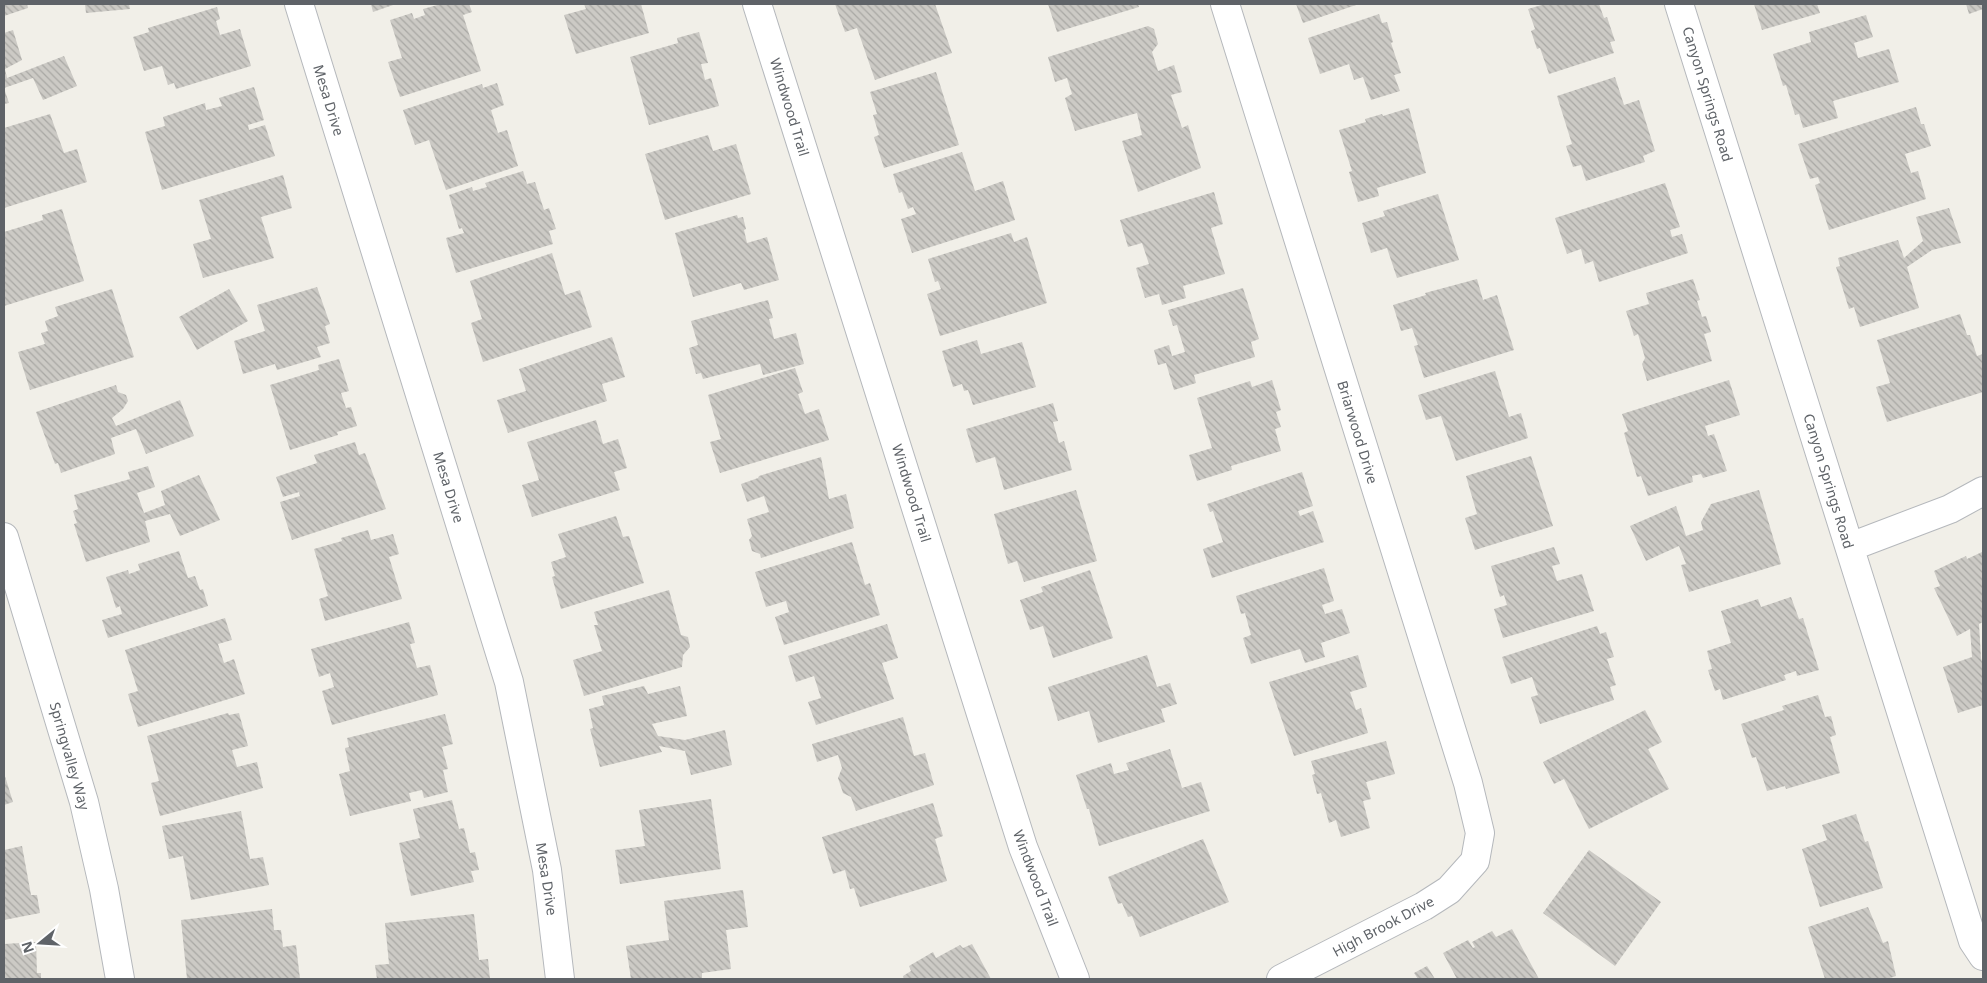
<svg xmlns="http://www.w3.org/2000/svg" width="1987" height="983" viewBox="0 0 1987 983" font-family="'Noto Sans',sans-serif">
<defs>
<pattern id="building-back-hatch" width="6" height="6" patternUnits="userSpaceOnUse" patternTransform="scale(1.25)"><rect width="6" height="6" fill="#cccac5"/><path d="M-1 5l2 2M0 0l6 6M5-1l2 2" fill="none" stroke="#a9a8a4"/></pattern>
</defs>
<rect width="100%" height="100%" fill="#f1efe8"/>
<path fill="url(#building-back-hatch)" d="M4,4H27L28,8L4,16Z
M85,4H129L130,9L86,13Z
M371,4H396L373,12Z
M441,4H469L472,12L463,15L481,71L400,97L388,62L402,58L390,20L412,13L414,19L425,15L423,9Z
M584,4H641L649,33L576,54L564,15L586,9Z
M835,4H935L952,53L875,80L857,28L845,32Z
M1048,4H1138L1139,7L1057,32Z
M1296,4H1359L1303,23Z
M1545,4H1599L1604,18L1607,17L1615,41L1610,42L1614,53L1549,74L1540,48L1537,49L1531,31L1535,29L1528,9Z
M1754,4H1817L1820,13L1762,30Z
M1966,4H1983V9L1969,14Z
M217,7L220,19L216,21L220,35L240,29L251,66L176,89L174,83L168,85L162,66L144,71L133,37L149,32L148,28Z
M1379,14L1382,23L1387,22L1393,42L1391,43L1401,73L1394,75L1400,91L1371,100L1363,77L1354,80L1349,64L1320,74L1308,38Z
M1866,15L1873,37L1854,43L1858,58L1889,49L1899,82L1833,101L1838,118L1803,128L1799,114L1795,115L1786,85L1783,86L1773,54L1811,42L1809,32Z
M1148,26L1154,29L1158,44L1152,52L1158,71L1174,65L1182,92L1171,95L1182,128L1188,125L1201,168L1138,192L1122,141L1142,135L1137,113L1075,131L1065,98L1072,94L1067,78L1055,82L1048,57Z
M13,30L22,60L5,69L7,78L64,56L77,86L43,100L33,78L4,88L9,103L4,104V33Z
M699,32L708,63L701,64L705,80L711,78L719,106L649,125L630,57L678,43L677,38Z
M936,72L959,145L884,168L874,137L879,135L873,115L877,114L870,92Z
M1615,77L1624,105L1639,100L1655,151L1643,156L1645,162L1586,181L1581,165L1573,167L1566,146L1572,144L1557,96Z
M497,83L504,105L491,110L498,133L507,130L518,166L446,190L429,140L415,145L403,110L482,84L483,88Z
M254,87L264,120L248,125L249,130L265,125L275,156L162,190L145,132L165,126L163,117L205,103L206,110L222,106L219,98Z
M1916,107L1921,124H1924L1931,146L1905,154L1911,173L1918,171L1926,199L1829,230L1815,185L1820,183L1818,177L1810,179L1798,144Z
M1409,108L1426,173L1377,188L1379,196L1358,202L1349,172L1352,171L1339,130L1366,122L1365,119L1382,114L1383,116Z
M50,114L64,153L77,149L87,182L4,208V128Z
M708,135L713,151L736,144L751,194L665,220L645,154Z
M962,152L975,191L1003,181L1015,220L912,253L901,219L916,214L913,207L908,209L902,192L899,193L893,174Z
M523,171L527,184L535,182L544,210L549,208L556,229L549,231L553,244L456,273L446,238L464,233L462,228L459,229L449,195L472,187L473,191L487,187L485,183Z
M283,175L292,208L261,217L274,258L203,278L193,244L211,239L199,200Z
M1665,183L1680,227L1670,230L1672,237L1682,234L1688,253L1599,282L1593,261L1585,264L1581,249L1567,254L1555,218Z
M1214,192L1223,224L1211,228L1225,274L1183,286L1186,298L1162,305L1159,294L1145,298L1136,268L1149,264L1142,243L1128,247L1120,220Z
M1438,194L1459,260L1397,278L1387,248L1371,253L1362,223L1385,216L1383,211Z
M1949,208L1961,243L1932,250L1907,267L1919,308L1860,327L1854,307L1849,309L1836,267L1840,266L1838,258L1898,240L1904,258L1923,241L1916,217Z
M62,209L84,281L4,306V232L43,220L42,215Z
M737,215L738,218L743,217L746,229L744,230L747,243L767,237L779,280L744,290L741,283L693,297L675,233Z
M1011,233L1014,242L1027,237L1047,303L940,336L927,294L941,289L938,281L935,282L928,259Z
M552,253L565,295L580,290L592,327L483,362L471,323L482,319L470,281Z
M1477,279L1483,300L1497,295L1514,350L1424,378L1414,346L1418,345L1412,328L1401,331L1393,305L1426,295L1425,293Z
M1693,279L1700,300L1697,301L1702,317L1706,316L1711,332L1704,334L1712,361L1647,381L1642,364L1645,358L1638,334L1634,336L1626,311L1649,304L1646,293Z
M317,287L330,324L325,326L330,343L317,347L321,357L277,370L275,364L243,374L234,341L265,331L257,305Z
M1243,288L1259,339L1251,342L1255,357L1194,375L1196,383L1174,390L1166,363L1158,365L1154,350L1169,345L1172,356L1185,352L1177,325L1173,326L1168,310Z
M112,289L134,357L30,390L18,352L45,344L41,333L48,331L45,321L58,316L55,307Z
M229,289L248,321L197,350L179,317Z
M768,300L773,318L769,319L774,339L796,333L804,364L763,375L760,364L703,379L701,373L696,374L689,348L698,345L691,321Z
M1960,314L1967,335H1970L1977,356L1983,354V392L1887,422L1876,387L1890,383L1877,340Z
M612,337L625,377L602,384L607,401L508,433L497,400L526,391L519,369Z
M977,340L981,354L1022,342L1036,387L973,405L968,390L964,391L962,384L953,387L942,351Z
M339,359L349,391L341,393L346,408L351,407L357,426L337,432L338,435L290,450L270,385L319,370L318,365Z
M795,368L803,392L798,394L805,414L819,409L829,440L720,473L710,442L721,439L708,395Z
M1495,371L1509,417L1521,413L1528,438L1456,461L1441,416L1426,420L1418,395Z
M1272,380L1281,410L1276,412L1281,427L1275,429L1281,451L1231,466L1232,470L1197,481L1189,455L1212,448L1197,398L1250,381L1252,387Z
M1729,380L1740,415L1705,426L1708,436L1714,434L1727,471L1703,478L1701,474L1692,476L1693,482L1648,496L1641,476L1637,477L1624,433L1628,431L1622,414Z
M116,385L118,392L126,395L128,401L123,409L112,418L116,426L180,400L194,436L146,454L136,429L111,438L115,454L61,473L58,463L55,464L36,412Z
M1053,403L1058,421L1053,422L1059,443L1064,441L1072,470L1004,490L995,457L976,463L966,429Z
M596,420L603,444L618,439L627,468L614,472L620,490L532,517L522,485L539,480L527,442Z
M355,442L359,455L365,453L386,509L292,540L280,502L300,496L299,492L283,497L276,477L317,463L314,455Z
M1531,456L1553,526L1475,550L1465,518L1477,514L1466,476Z
M821,457L829,499L846,494L854,528L761,558L760,554L752,551L749,540L752,536L747,519L769,512L764,496L747,502L741,484L758,478L759,476Z
M148,466L155,487L137,493L144,513L165,505L161,491L199,475L220,520L180,536L170,514L145,521L150,542L86,562L74,524L77,523L73,511L78,509L74,495L130,479L128,472Z
M1302,472L1313,506L1298,511L1300,516L1313,511L1324,542L1212,578L1203,549L1223,542L1213,511L1210,512L1207,504Z
M1076,490L1097,561L1024,582L1017,561L1008,564L994,514Z
M1759,490L1781,564L1689,592L1681,565L1686,564L1679,546L1646,561L1630,526L1676,506L1686,536L1703,530L1701,522L1711,504Z
M616,516L623,537L629,536L644,583L561,609L552,577L555,576L551,562L566,557L558,534Z
M368,530L371,540L393,534L399,554L389,557L402,599L325,621L319,599L328,596L314,549L342,541L341,538Z
M852,542L865,585L870,583L880,615L784,645L775,617L789,612L786,601L766,607L755,572Z
M1554,547L1560,564L1552,566L1557,581L1582,574L1594,611L1503,638L1494,609L1507,605L1504,595L1500,597L1491,566Z
M179,551L188,578L195,576L200,590L203,589L208,606L108,638L102,620L122,614L120,606L116,608L106,577L128,570L129,574L140,570L138,564Z
M1982,552L1983,622L1979,624L1981,658L1983,666V705L1958,713L1943,667L1972,657L1970,629L1957,636L1934,588L1940,586L1934,571L1966,556L1967,559Z
M1324,568L1334,601L1322,605L1325,614L1342,609L1350,633L1321,643L1325,657L1305,663L1300,649L1251,664L1243,638L1251,635L1245,613L1241,614L1236,596Z
M1090,570L1113,638L1053,658L1043,626L1030,630L1020,600L1043,592L1041,587Z
M669,590L681,635L688,637L690,647L683,655L682,667L584,696L573,660L602,651L594,625H598L594,612Z
M1791,597L1799,619L1803,618L1819,670L1797,676L1796,671L1784,675L1786,680L1723,700L1720,689L1715,691L1708,670L1712,669L1707,651L1731,643L1721,611L1758,599L1761,607Z
M225,618L232,640L218,644L224,663L234,659L245,694L138,727L128,694L138,691L125,650Z
M409,622L415,643L410,644L417,668L430,665L438,695L332,725L322,691L334,687L330,673L319,677L311,649Z
M887,624L898,658L882,663L894,699L816,725L808,702L821,698L814,676L796,682L788,656Z
M1597,626L1600,634L1606,632L1614,657L1607,659L1616,685L1610,687L1614,700L1540,724L1531,697L1538,695L1532,677L1511,684L1502,657Z
M1147,655L1157,687L1170,683L1177,704L1161,709L1165,722L1098,743L1089,711L1058,721L1048,687Z
M1358,655L1367,687L1350,692L1356,710L1361,708L1368,733L1294,756L1269,682Z
M644,686L648,694L680,686L687,716L652,724L658,736L685,740L725,730L732,765L691,775L685,751L659,746L662,752L600,767L590,729L593,728L589,709L604,705L602,696Z
M1818,695L1825,717L1831,716L1836,735L1830,737L1840,773L1786,789L1785,786L1767,791L1756,757L1752,758L1741,724L1784,710L1782,706Z
M1645,710L1662,742L1648,749L1669,789L1589,829L1564,779L1554,784L1543,762Z
M228,713L229,715L239,713L248,746L232,750L237,767L257,762L263,788L160,816L151,783L159,781L147,736Z
M445,714L453,744L442,747L448,769L443,770L448,792L424,798L422,790L409,793L411,801L350,816L339,774L350,771L345,748L349,747L347,738Z
M903,717L914,756L925,753L934,785L856,811L851,797L843,793L838,778L842,768L838,755L817,762L812,744Z
M1386,741L1395,774L1366,782L1371,799L1363,801L1370,828L1341,837L1336,820L1329,823L1321,793L1317,794L1312,775L1315,774L1311,761Z
M1170,749L1182,788L1201,782L1210,811L1099,846L1089,809H1087L1076,775L1111,763L1114,774L1129,770L1126,763Z
M4,773L13,802L4,805Z
M711,799L721,869L620,884L615,850L645,846L639,810Z
M452,800L459,829L464,828L470,853L475,852L479,870L471,871L474,882L411,896L399,843L420,838L413,809Z
M933,803L943,836L935,839L947,881L860,907L854,888L850,889L845,870L833,874L822,837Z
M241,811L250,859L263,857L269,885L191,900L183,856L169,859L162,826Z
M1856,814L1865,842L1868,841L1883,888L1820,907L1802,849L1827,840L1822,825Z
M1203,839L1229,902L1140,937L1132,916L1128,917L1122,903L1118,904L1108,877Z
M22,846L31,895H37L40,913L4,920V850Z
M1589,850L1661,902L1615,966L1543,913Z
M743,890L748,927L726,930L731,969L702,973V979H631L626,946L669,940L664,901Z
M1868,907L1883,943L1888,941L1896,976L1887,979H1825L1808,927Z
M272,909L274,930H281L283,947L296,945L300,979H187L181,920Z
M474,914L479,960L488,959L490,979H377L375,965L389,964L385,923Z
M1512,929L1539,979H1457L1443,953L1468,940L1473,948L1475,947L1472,942L1492,931L1496,937Z
M36,942L37,973H41V979H4V944Z
M972,944L991,979H904L903,976L911,971L909,966L933,952L936,958L960,945L963,948Z
M1427,966L1435,979H1418L1414,973Z"/>
<g fill="none" stroke-linecap="round" stroke-linejoin="round">
<g stroke="#b5b8bc" stroke-width="30">
<path id="street" d="M299,4L509,682L547,870L560,979
M757,4L1023,847L1075,979
M1225,4L1468,783L1480,833L1475,861L1449,890L1424,906L1281,979
M1679,4L1973,941L1983,956
M4,537L84,802L104,889L120,979
M1850,547L1950,509L1983,491"/>
</g>
<use href="#street" stroke="#fff" stroke-width="28"/>
</g>
<g text-anchor="middle" dominant-baseline="central" stroke-width="4" stroke-linejoin="round" paint-order="stroke">
<g font-size="14" fill="#5f6368" stroke="#fff">
<text transform="translate(1708 94) rotate(73)">Canyon Springs Road</text>
<text transform="translate(329 100) rotate(73)">Mesa Drive</text>
<text transform="translate(790 107) rotate(73)">Windwood Trail</text>
<text transform="translate(1358 432) rotate(73)">Briarwood Drive</text>
<text transform="translate(1829 481) rotate(73)">Canyon Springs Road</text>
<text transform="translate(449 487) rotate(73)">Mesa Drive</text>
<text transform="translate(912 493) rotate(73)">Windwood Trail</text>
<text transform="translate(70 756) rotate(74)">Springvalley Way</text>
<text transform="translate(1036 878) rotate(69)">Windwood Trail</text>
<text transform="translate(547 879) rotate(81)">Mesa Drive</text>
<text transform="translate(1383 926) rotate(-28)">High Brook Drive</text>
</g>
</g>
<rect width="1987" height="983" fill="none" stroke="#5f6368" stroke-width="10"/>
<g transform="translate(40 943) rotate(252)" stroke="#ffffff" stroke-width="4" paint-order="stroke">
<path d="M0-4L9 19L0 12L-9 19Z" fill="#5f6368"/>
<text y="-8" font-size="14" font-weight="bold" text-anchor="middle" fill="#5f6368">N</text>
</g>
</svg>
